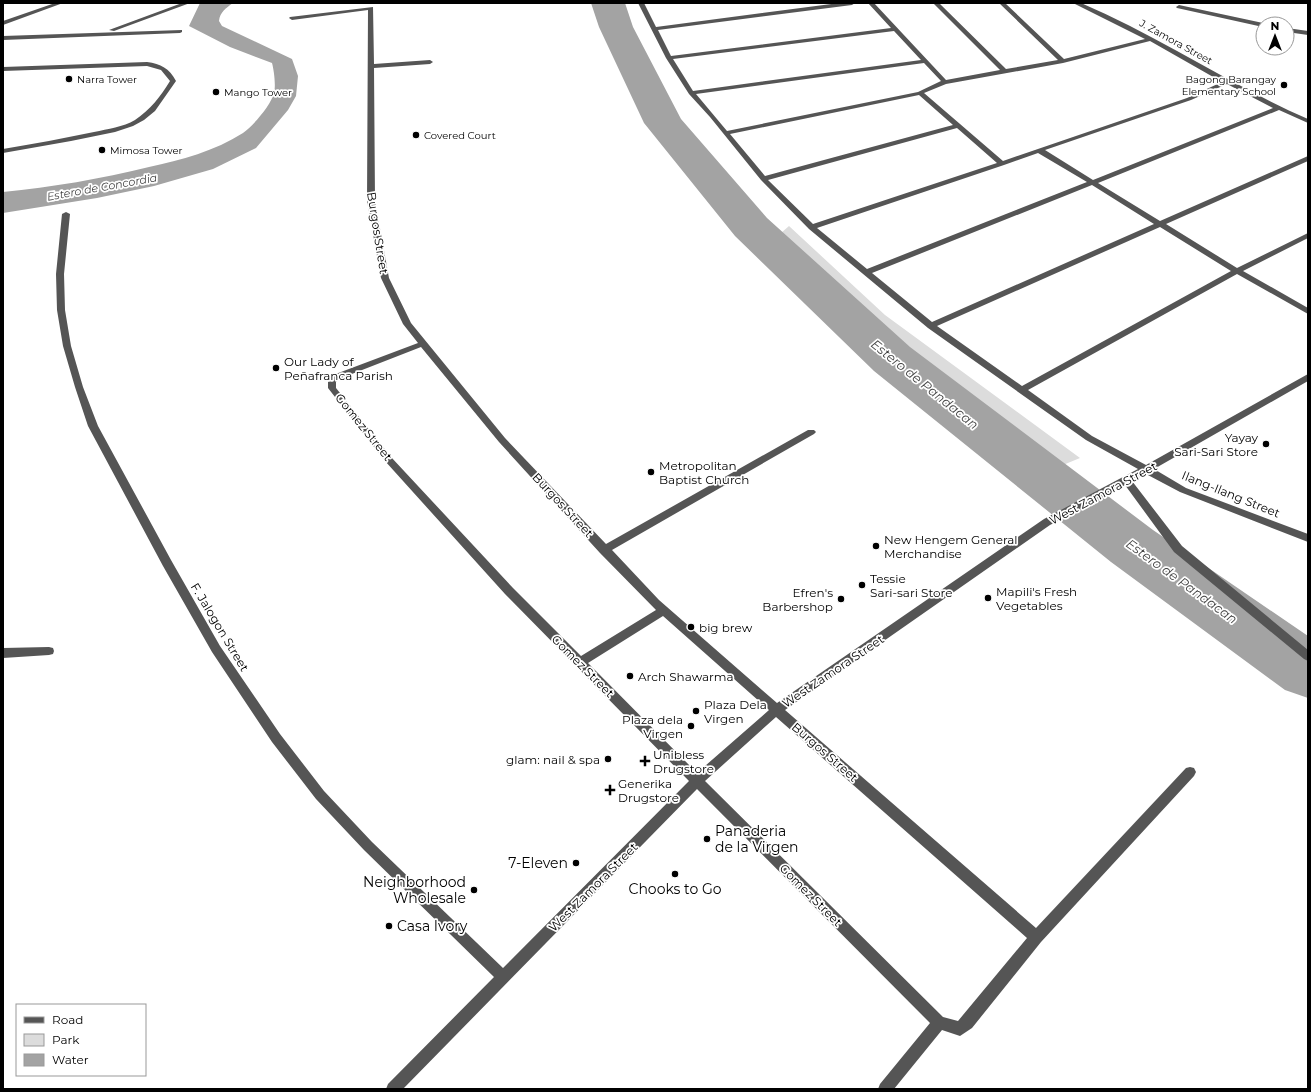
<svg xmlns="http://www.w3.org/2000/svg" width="1311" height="1092" viewBox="0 0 1311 1092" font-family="Montserrat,sans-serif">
<rect width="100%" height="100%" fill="#fff"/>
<path fill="#dcdcdc" d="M789,226L885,315L1080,458L1063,465L977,408L820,278L781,233Z"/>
<path fill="#a3a3a3" d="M200,3H233C226,8 220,12 219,21L222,26L292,59L298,76L296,96L288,110L256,148L213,169L154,186L97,198L3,213V192C52,187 101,179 149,167C181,160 215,151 243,133C253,126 271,105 274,93C276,86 274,70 272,63L230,47L189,26Z"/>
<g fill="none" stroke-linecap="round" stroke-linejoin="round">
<path fill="#a3a3a3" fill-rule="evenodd" d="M591,3H625L633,27L681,119L767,218L910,347L1153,530L1308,636V698L1285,690L1111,562L874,371L735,236L644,123L599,27Z"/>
<path fill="#555" fill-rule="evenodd" d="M55,3H63L3,25V21Z
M182,3H190L114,31L109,30Z
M638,3H644L656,27L839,3H855L852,5L658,30L671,56L891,28L868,3H874L946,80L1000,70L933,3H939L1006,69L1058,60L999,3H1005L1064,59L1145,39L1073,3H1081C1159,36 1230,85 1308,119V123L1279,110L1098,183L1160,221L1308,156V161L1166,224L1237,268L1308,233V238L1243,271L1308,308V314L1237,274L1028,390L1092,436L1146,465L1308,374V381L1154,469L1186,488L1308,534V542L1180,492L1146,474L1132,481L1182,546L1308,650V661L1304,659L1174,552L1125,485L1050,525L785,710L1036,928L1186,768L1190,767L1194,768L1196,772L1194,776L1041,942L972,1028L960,1036L942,1030L894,1089H878L880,1084L930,1023L697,789L403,1089H386L388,1084L494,977L364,850L316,799L272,742L212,652L163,566L88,426L75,387L63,346L57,310L56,274L62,214L66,212L70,214L64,274L65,310L71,346L83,387L98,426L171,560L220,646L280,734L324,791L372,842L503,968L689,781L505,594L385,461L328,388V382L333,375L418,343L403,324L381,278L367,201L368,10L292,20L289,18L290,17L373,7L374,64L430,60L433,62L430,64L374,68L375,201L389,278L411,323L505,438L606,544L808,430H814L816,432L814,434L612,550L659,600L777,703L1044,519L1138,469L1086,440L928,328L809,229L761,180L710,117L689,94L666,58ZM894,31L921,60L693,91L673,59ZM1150,41L1222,82L1187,98L1003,161L924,93L946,84L1063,63ZM924,63L941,81L918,92L727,131L696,94ZM1227,84L1273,108L1093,180L1045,150L1191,100ZM919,95L953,125L765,176L730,134ZM957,128L997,163L813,224L768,180ZM1038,153L1087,182L867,269L817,228L1004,165ZM1092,185L1154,224L932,322L872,273ZM1160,227L1231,271L1022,386L937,326ZM421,347L499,442L600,553L656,610L581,656L513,588L391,457L336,388V382L339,379ZM663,616L769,710L697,773L588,663ZM776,717L1027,938L958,1021L943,1017L705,781Z
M1179,5L1263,23L1265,24H1263V27L1177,8L1176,7Z
M1287,28L1308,31V35L1287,32Z
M182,30V32L180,33L3,40V36Z
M147,62C161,64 169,68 176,81L155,111L144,120L133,126L115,132L71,141L3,153V149C34,144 64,138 94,132C108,129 123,127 135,120C150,110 161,96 170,81L161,70L147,66L3,71V67Z
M49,647L53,648L54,651L53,654L49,655L3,658V648Z"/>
</g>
<g fill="#000" stroke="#fff" stroke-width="1.5">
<circle cx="69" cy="79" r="4"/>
<circle cx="1284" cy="85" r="4"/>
<circle cx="216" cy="92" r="4"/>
<circle cx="416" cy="135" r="4"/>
<circle cx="102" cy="150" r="4"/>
<circle cx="276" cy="368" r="4"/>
<circle cx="1266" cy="444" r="4"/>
<circle cx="651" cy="472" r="4"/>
<circle cx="876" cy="546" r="4"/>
<circle cx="862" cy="585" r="4"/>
<circle cx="988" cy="598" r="4"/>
<circle cx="841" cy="599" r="4"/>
<circle cx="691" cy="627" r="4"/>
<circle cx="630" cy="676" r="4"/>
<circle cx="696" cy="711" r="4"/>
<circle cx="691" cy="726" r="4"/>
<circle cx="608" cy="759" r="4"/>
<path d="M643 755h4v4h4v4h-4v4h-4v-4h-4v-4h4z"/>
<path d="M608 784h4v4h4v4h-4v4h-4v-4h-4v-4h4z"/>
<circle cx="707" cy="839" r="4"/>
<circle cx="576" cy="863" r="4"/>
<circle cx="675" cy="874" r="4"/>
<circle cx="474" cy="890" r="4"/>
<circle cx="389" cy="926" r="4"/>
</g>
<g text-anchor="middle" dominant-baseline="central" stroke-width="3.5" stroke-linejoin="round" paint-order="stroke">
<g font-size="10" fill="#000" stroke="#fff">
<text transform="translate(1176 42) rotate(29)">J. Zamora Street</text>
</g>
<g font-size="10" fill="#000" stroke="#fff" text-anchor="start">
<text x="77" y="79">Narra Tower</text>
<text x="1276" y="79" text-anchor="end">Bagong Barangay<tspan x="1276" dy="12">Elementary School</tspan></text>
<text x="224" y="92">Mango Tower</text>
<text x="424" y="135">Covered Court</text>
<text x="110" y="150">Mimosa Tower</text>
</g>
<g font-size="11" font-style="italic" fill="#444" stroke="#fff">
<text transform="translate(102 187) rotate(-10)">Estero de Concordia</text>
</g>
<g font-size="12" fill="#000" stroke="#fff">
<text transform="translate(378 233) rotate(81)">Burgos Street</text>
<text transform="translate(364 427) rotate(51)">Gomez Street</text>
<text transform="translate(1103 493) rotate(-28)">West Zamora Street</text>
<text transform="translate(1231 494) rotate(22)">Ilang-Ilang Street</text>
<text transform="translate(563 505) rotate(47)">Burgos Street</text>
<text transform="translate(220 627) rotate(59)">F. Jalogon Street</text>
<text transform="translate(583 666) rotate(45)">Gomez Street</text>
<text transform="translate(833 671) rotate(-34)">West Zamora Street</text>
<text transform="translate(825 752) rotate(41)">Burgos Street</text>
<text transform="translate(593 887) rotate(-45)">West Zamora Street</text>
<text transform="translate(811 895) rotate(45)">Gomez Street</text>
</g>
<g font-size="12" fill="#000" stroke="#fff" text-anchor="start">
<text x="284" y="361">Our Lady of<tspan x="284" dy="14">Peñafranca Parish</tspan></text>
<text x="1258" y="437" text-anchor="end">Yayay<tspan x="1258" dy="14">Sari-Sari Store</tspan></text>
<text x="659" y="465">Metropolitan<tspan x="659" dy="14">Baptist Church</tspan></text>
<text x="884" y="539">New Hengem General<tspan x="884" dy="14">Merchandise</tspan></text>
<text x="870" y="578">Tessie<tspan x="870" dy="14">Sari-sari Store</tspan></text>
<text x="996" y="591">Mapili's Fresh<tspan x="996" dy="14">Vegetables</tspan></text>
<text x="833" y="592" text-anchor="end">Efren's<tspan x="833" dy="14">Barbershop</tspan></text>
<text x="699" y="627">big brew</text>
<text x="638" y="676">Arch Shawarma</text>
<text x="704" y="704">Plaza Dela<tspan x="704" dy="14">Virgen</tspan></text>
<text x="683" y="719" text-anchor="end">Plaza dela<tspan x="683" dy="14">Virgen</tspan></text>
<text x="653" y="754">Unibless<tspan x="653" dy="14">Drugstore</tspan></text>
<text x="600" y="759" text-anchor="end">glam: nail &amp; spa</text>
<text x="618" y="783">Generika<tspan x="618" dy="14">Drugstore</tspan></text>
</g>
<g font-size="13" font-style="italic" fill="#444" stroke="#fff">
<text transform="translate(925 384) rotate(39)">Estero de Pandacan</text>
<text transform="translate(1182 581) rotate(36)">Estero de Pandacan</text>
</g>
<g font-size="14" fill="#000" stroke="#fff" text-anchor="start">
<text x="715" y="831">Panaderia<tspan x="715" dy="16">de la Virgen</tspan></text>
<text x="568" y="863" text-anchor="end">7-Eleven</text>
<text x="466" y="882" text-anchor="end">Neighborhood<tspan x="466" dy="16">Wholesale</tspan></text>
<text x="675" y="889" text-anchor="middle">Chooks to Go</text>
<text x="397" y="926">Casa Ivory</text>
</g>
</g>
<rect width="1311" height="1092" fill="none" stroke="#000000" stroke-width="8"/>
<rect x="16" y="1004" width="130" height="72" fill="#ffffff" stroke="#999999"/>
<rect x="24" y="1017" width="20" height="6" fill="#555555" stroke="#999999"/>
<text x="52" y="1024" font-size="12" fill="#000000">Road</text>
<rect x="24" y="1034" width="20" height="12" fill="#dcdcdc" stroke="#999999"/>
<text x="52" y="1044" font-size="12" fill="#000000">Park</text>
<rect x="24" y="1054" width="20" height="12" fill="#a3a3a3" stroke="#999999"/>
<text x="52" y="1064" font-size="12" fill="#000000">Water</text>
<g transform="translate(1275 36)"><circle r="19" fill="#ffffff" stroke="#999999"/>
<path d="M0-3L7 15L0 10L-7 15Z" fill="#000000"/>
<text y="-6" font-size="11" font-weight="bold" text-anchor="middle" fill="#000000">N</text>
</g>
</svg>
